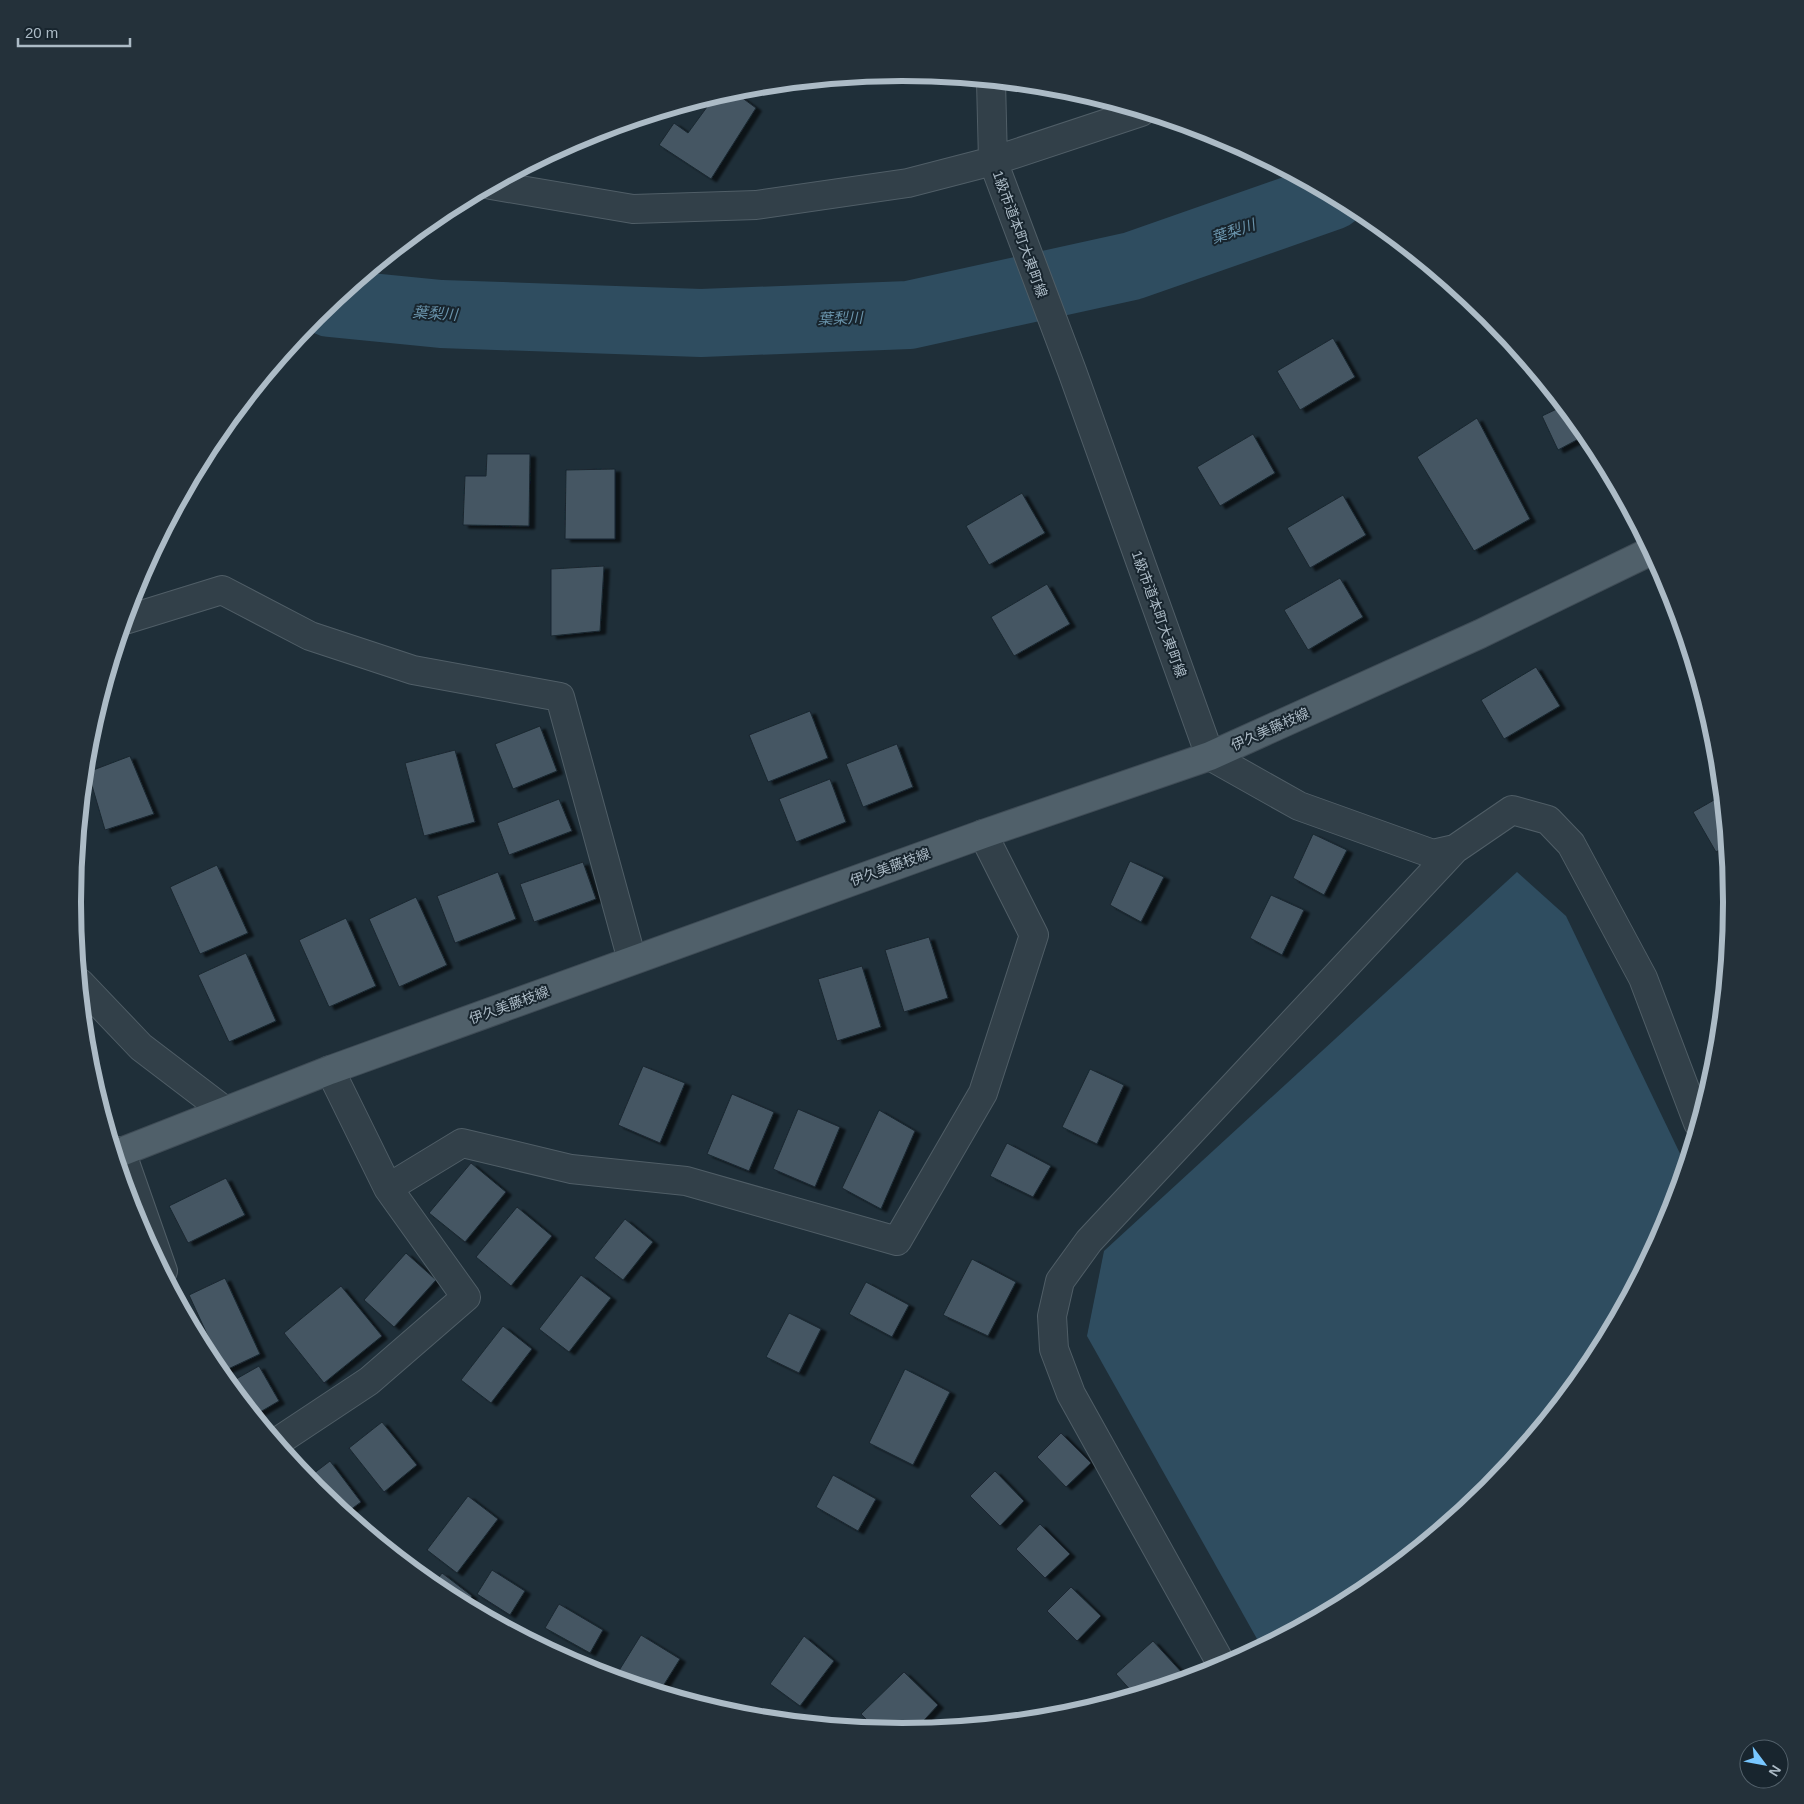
<svg xmlns="http://www.w3.org/2000/svg" width="1804" height="1804" viewBox="0 0 1804 1804" font-family="Helvetica,'Noto Sans JP',sans-serif">
<defs>
<filter id="shadow"><feDropShadow dx="5.5" dy="3" stdDeviation="1" flood-color="#0009"/></filter>
</defs>
<rect width="100%" height="100%" fill="#1f2f39"/>
<path fill="#2f4d60" d="M1517,872L1566,916L1685,1164L1668,1220L1592,1363L1488,1489L1363,1592L1261,1646L1087,1336L1104,1251Z"/>
<g fill="none" stroke-linecap="round" stroke-linejoin="round">
<path stroke="#2f4d60" stroke-width="68" d="M330,303L441,314L701,323L909,315L1132,266L1332,196"/>
</g>
<path fill="#445763" stroke="#1a2730" filter="url(#shadow)" d="M733,91L756,108L711,179L659,145L674,123L688,133L715,96Z
M1333,338L1355,377L1300,410L1277,371Z
M1563,406L1586,435L1558,450L1542,416Z
M1477,418L1530,519L1474,551L1417,457Z
M1253,434L1275,473L1220,506L1197,467Z
M487,454H530L529,526L463,525L465,476H486Z
M615,469V539H565L566,470Z
M1022,493L1045,533L989,565L966,526Z
M1343,495L1366,535L1310,568L1287,528Z
M604,566L600,631L551,636V569Z
M1340,578L1363,617L1308,650L1284,610Z
M1047,584L1070,624L1014,656L991,617Z
M1536,667L1560,706L1504,739L1481,700Z
M810,711L828,758L768,782L749,735Z
M540,726L557,771L513,789L495,744Z
M897,744L913,787L863,807L846,764Z
M455,750L475,822L424,836L405,763Z
M130,756L154,814L105,830L88,772Z
M830,779L846,822L796,842L779,799Z
M1721,796L1726,846L1716,852L1693,812Z
M559,799L572,831L509,855L497,823Z
M1313,834L1347,850L1324,895L1293,878Z
M1130,861L1164,877L1141,922L1110,905Z
M583,862L596,899L534,922L520,884Z
M217,865L248,933L200,954L170,887Z
M498,872L516,919L455,943L437,896Z
M1271,895L1304,910L1282,955L1250,938Z
M416,897L447,965L399,987L369,919Z
M346,918L376,986L329,1007L299,940Z
M929,937L948,998L904,1012L885,950Z
M246,953L276,1021L229,1042L198,975Z
M862,966L881,1027L837,1041L818,979Z
M643,1066L685,1083L660,1143L618,1125Z
M1090,1069L1124,1085L1097,1144L1062,1127Z
M732,1094L774,1112L749,1171L707,1154Z
M798,1109L840,1127L815,1187L773,1169Z
M879,1110L915,1131L881,1209L842,1188Z
M1007,1143L1051,1166L1033,1197L990,1176Z
M471,1163L506,1192L465,1242L429,1213Z
M226,1178L245,1215L188,1243L169,1206Z
M517,1207L552,1236L511,1286L476,1257Z
M625,1219L653,1242L623,1280L594,1258Z
M406,1253L436,1280L394,1327L364,1300Z
M972,1259L1016,1282L988,1336L943,1315Z
M581,1275L611,1298L569,1352L539,1329Z
M225,1278L260,1354L224,1371L189,1295Z
M866,1282L909,1305L892,1337L849,1314Z
M341,1286L382,1336L324,1383L284,1333Z
M789,1313L821,1329L799,1373L766,1357Z
M503,1326L532,1349L491,1403L461,1380Z
M259,1366L279,1401L255,1415L229,1383Z
M905,1369L950,1392L913,1465L869,1443Z
M382,1422L417,1465L384,1492L349,1448Z
M1061,1433L1091,1463L1066,1487L1037,1457Z
M330,1461L361,1502L346,1513L319,1492L309,1477Z
M995,1471L1024,1501L1000,1526L970,1496Z
M833,1475L876,1499L858,1531L816,1507Z
M468,1496L498,1519L457,1573L427,1550Z
M1040,1524L1070,1554L1045,1578L1016,1549Z
M492,1570L525,1591L510,1615L477,1594Z
M442,1573L472,1596L465,1605L441,1592L433,1585Z
M1071,1587L1101,1616L1077,1641L1047,1611Z
M559,1604L603,1630L590,1653L545,1628Z
M641,1635L680,1659L660,1691L615,1677Z
M804,1636L834,1661L800,1706L770,1684Z
M1153,1641L1185,1676L1181,1680L1134,1694L1116,1674Z
M904,1672L938,1705L915,1730L902,1731L876,1729L861,1714Z"/>
<g fill="none" stroke-linecap="round" stroke-linejoin="round">
<g stroke="#505e67" stroke-width="30">
<path id="minor" d="M991,81L993,161L1072,371L1210,756L1299,806L1433,854L1455,849L1512,810L1548,820L1571,844L1643,978L1698,1123
M491,185L633,209L756,205L908,183L993,161L1141,112
M125,620L222,590L310,636L413,670L560,697L632,960
M80,983L141,1047L225,1111
M121,1151L163,1271
M388,1188L462,1143L571,1169L686,1181L897,1241L983,1093L1034,935L983,834
M277,1442L369,1381L466,1297L388,1188L330,1070
M1223,1667L1071,1394L1054,1349L1052,1316L1060,1281L1089,1241L1455,849"/>
</g>
<g stroke="#3f4c56" stroke-width="30">
<path id="major" d="M116,1154L330,1070L983,834L1210,756L1480,634L1651,551"/>
</g>
<use href="#minor" stroke="#324049" stroke-width="28"/>
<use href="#major" stroke="#50606a" stroke-width="28"/>
</g>
<g text-anchor="middle" dominant-baseline="central" stroke-width="4" stroke-linejoin="round" paint-order="stroke">
<g font-size="14" fill="#acbbc6" stroke="#18252e">
<text transform="translate(1020 234) rotate(70)">1級市道本町大東町線</text>
<text transform="translate(1159 614) rotate(70)">1級市道本町大東町線</text>
<text transform="translate(1270 729) rotate(-24)">伊久美藤枝線</text>
<text transform="translate(890 867) rotate(-20)">伊久美藤枝線</text>
<text transform="translate(509 1005) rotate(-20)">伊久美藤枝線</text>
</g>
<g font-size="15" font-style="italic" fill="#6a94ac" stroke="#18252e">
<text transform="translate(1233 231) rotate(-19)">葉梨川</text>
<text transform="translate(435 313) rotate(4)">葉梨川</text>
<text transform="translate(840 318) rotate(-2)">葉梨川</text>
</g>
</g>
<path d="M0 0H1804V1804H0ZM81 902a821 821 0 1 1 1642 0a821 821 0 1 1-1642 0Z" fill="#24313a" fill-rule="evenodd"/>
<path fill="none" stroke="#acbbc6" stroke-width="6" d="M81 902a821 821 0 1 1 1642 0a821 821 0 1 1-1642 0Z"/>
<g transform="translate(1764 1764) rotate(122)"><circle r="24" fill="#18252e" stroke="#53616b"/>
<path d="M0-4L9 19L0 12L-9 19Z" fill="#78c7ff"/>
<text y="-8" font-size="14" font-weight="bold" text-anchor="middle" fill="#acbbc6">N</text>
</g>
<path d="M18 38v8h112v-8" fill="none" stroke="#acbbc6" stroke-width="2.5"/>
<text x="25" y="38" font-size="15" fill="#acbbc6" stroke="#18252e" stroke-width="4" paint-order="stroke">20 m</text>
</svg>
